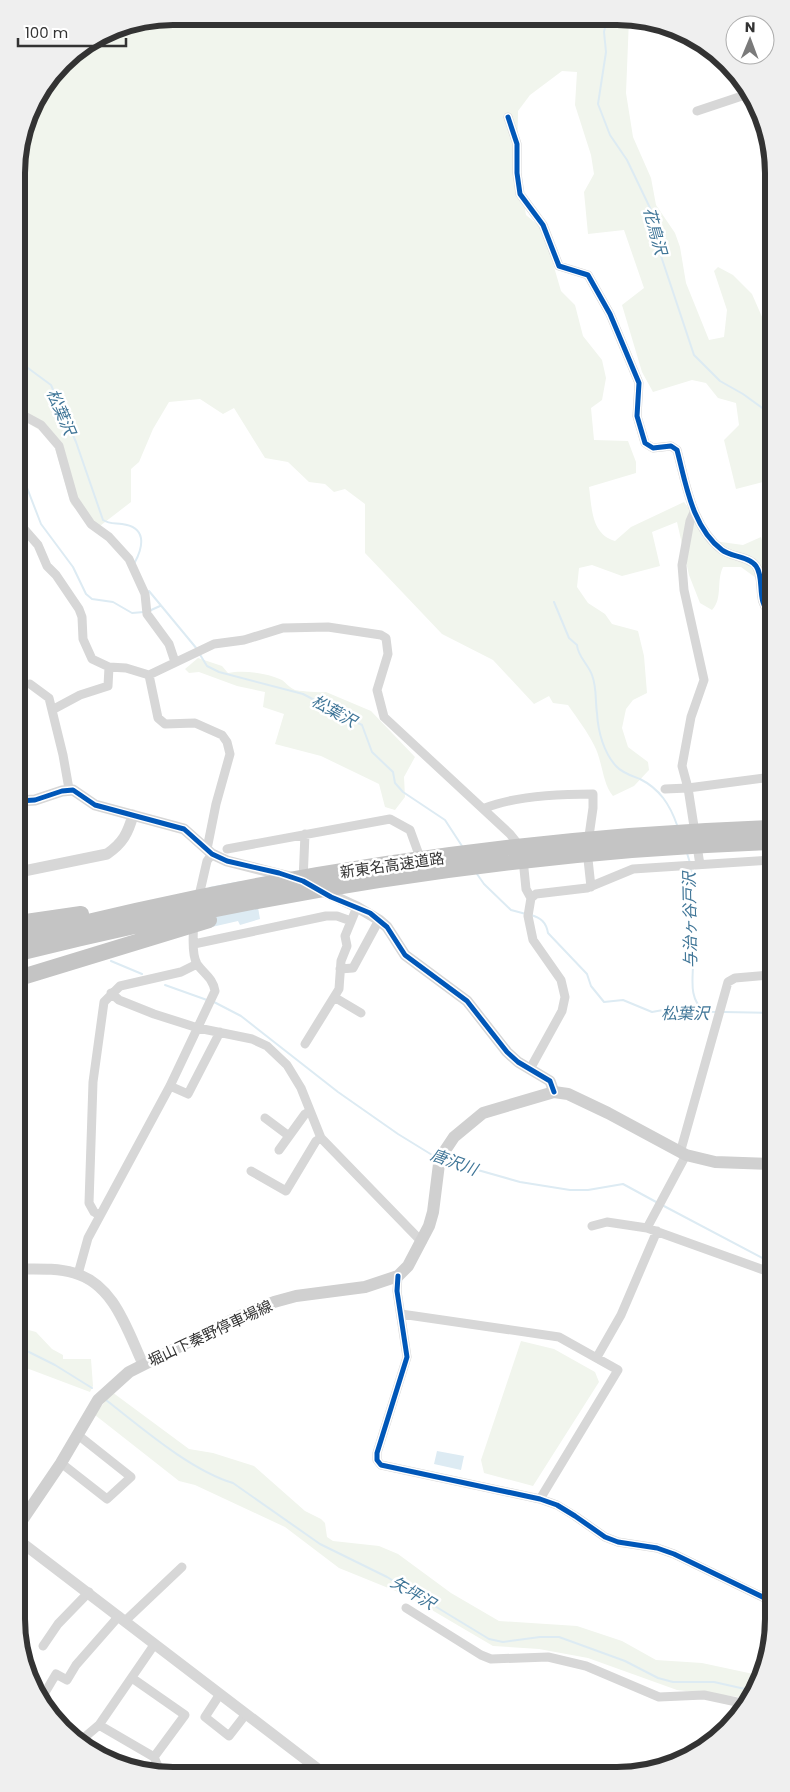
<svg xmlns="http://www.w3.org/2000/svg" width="790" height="1792" viewBox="0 0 790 1792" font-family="Poppins,'Noto Sans JP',sans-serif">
<rect width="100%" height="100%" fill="#fff"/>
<path fill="#f1f5ed" d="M173,16L629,19L626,93L633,137L651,178L656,205L675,233L680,247L686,283L709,340L724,337L727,310L714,271L718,267L733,275L752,294L769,333V466H765L768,477L763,482L736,489L724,440L739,425L736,403L718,398L706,383L692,380L653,392L642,372L622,305L644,288L624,230L588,234L584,192L594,174L591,155L575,105L577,72L562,71L530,95L518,111L517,161L526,215L543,229L561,291L575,305L583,336L602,360L606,378L602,400L591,408L594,440L628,441L636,462V473L589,487C592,508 591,534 615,541L631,527L684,502L714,541L743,545L761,537L770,570V588L741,567H723C716,581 723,598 712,610L700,603L689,575L677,522L652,532L660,566L622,576L592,565L579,568L577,587L588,603L605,614L612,624L638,631L644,656L647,693L633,700L626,709L622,728L628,747L648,762L649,770L634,786L613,796C602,783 603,762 594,745C587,731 577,718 568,705L553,703L549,696L534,704L493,660L442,634L365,553V504L345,489L334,492L325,484L309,482L288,462L265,458L234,408L223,414L200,399L169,402L153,429L139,462L131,469V502L96,529L71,504L52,437L17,417V162L33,103L69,55L113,28Z
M198,658L222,666L228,673C244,670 267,673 282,680C286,683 290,688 295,690C299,691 322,693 326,692L371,711L415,757L404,777L405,797L395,810L385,807L379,784L321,756L275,744L284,714L263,707L265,692L237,686L199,672L189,673L185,669Z
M21,1328L36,1332L52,1349L63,1355V1359H91L93,1386L90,1392L21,1366Z
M521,1341L554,1349L595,1372L599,1382L533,1486L484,1473L481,1460Z
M112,1392L189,1449L213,1453L254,1466L305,1511L321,1519L325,1523L327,1537L333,1541L379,1546L398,1554L451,1593L499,1621L577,1626L622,1641L656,1660L702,1663L758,1675L748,1698L677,1690L588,1658L539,1649L493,1646L408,1596L339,1568L285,1527L195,1485L179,1481L95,1415Z"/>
<path fill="#ddebf3" d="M241,881L254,884L260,919L240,925L238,921L203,929L204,904L209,887Z
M437,1451L464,1456L461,1470L434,1464Z"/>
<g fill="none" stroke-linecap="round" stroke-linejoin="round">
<path stroke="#ddebf3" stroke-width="2" d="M607,19L604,32L606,52L598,104L610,135L627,160L651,210L658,247L694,355L720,381L743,394L769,413
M17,360L51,385L76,442L103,520C109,524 115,523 122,524C146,527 144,545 135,562
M18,477L24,480L41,524L73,567L86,594L92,599L113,602L132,613L144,612
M149,591L197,649
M554,602L569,638L577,645C578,657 588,664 592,675C597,688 595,700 597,713C598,732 604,753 616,766C622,773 632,776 640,779C660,789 670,805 677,825
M149,611L160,606
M199,653L207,666L219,672L303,694L362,725L372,752L393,772L395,783L403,792L445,820L462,846
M687,853L690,863
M691,868C694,888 687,909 689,930C690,939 693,947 693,957C694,976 687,997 704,1011
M477,874L484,884L511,910L526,914
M531,915C541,918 546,922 548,933L587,974L591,986L604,1002L623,1000L652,1012L663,1010L717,1012
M111,961L142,974
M165,985L207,1000
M214,1002L241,1016L338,1092L398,1134L437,1158
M724,1012L771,1013
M446,1161L520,1182L570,1190H588L623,1184L658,1203
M662,1205L772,1263
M21,1348L55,1365L92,1388
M106,1400C142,1428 190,1470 233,1483L320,1544L387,1577L489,1639L503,1642L540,1637H559L625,1661L658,1678L673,1682H714L754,1691"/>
<path stroke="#d7d7d7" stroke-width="9" d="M697,111L751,93
M508,117L517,144V173L520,194L543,225L559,266L588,275L610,314L639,383L637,416L645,443L653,448L671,446L677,450C686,484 692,527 722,550C731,557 749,556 756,566C765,578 756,603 770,612
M17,412L41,425L59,446L74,499L91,524L109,537L129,559L145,594L147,614L169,644L175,662
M18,505L24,529L38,545L47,566L56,575L79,609L82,617L83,639L92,659L109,667L126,668L149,675L158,718L165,724L195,723L222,735L227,742L230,754L216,804L207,849
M694,512L690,521L682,565L684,590L704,680L691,717L682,766L688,788L700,865
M149,675L214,644L244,640L283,628L328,627L381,635L386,638L388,654L377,690L384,717L510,834L522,849L526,889L531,898
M30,684L49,698L63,755L69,789
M52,710L80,695L108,686L109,667
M665,789L688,788L771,777
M485,808C515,796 560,794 593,794V808L587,850L591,887
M227,849L390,819L410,830L422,863
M303,881L305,834
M198,900L207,861L212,854
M194,944L326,916H337L351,921
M340,969L353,968L379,920
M111,993L119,1000L154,1014L198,1028L252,1039L267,1046L287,1065L301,1088L321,1138L422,1242
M334,997L361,1013
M305,1044L339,989L341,961L347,946L345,936L357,907
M530,1069L562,1011L565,997L561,980L533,940L528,916L531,898L536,894L587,888L633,869L771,860
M170,1086L188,1094L220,1032
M265,1118L289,1136
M279,1150L305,1114L310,1111
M680,1153L728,982L735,978L771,975
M251,1171L286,1191L316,1141L321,1138
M99,1215L94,1212L89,1203L93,1082L104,1002L120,986L181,972L197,964
M592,1226L607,1222L647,1228L772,1273
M647,1228L686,1155
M78,1274L88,1238L170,1086L215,991C213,978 204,974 197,964C192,955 193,934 194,923
M398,1276L397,1291L407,1357L377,1453V1460L381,1465L540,1499L557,1505L575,1516L605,1537L618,1542L657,1548L674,1554L773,1602
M401,1314L559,1337L618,1370L540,1499
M597,1357L621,1315L657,1231
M61,1463L107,1499L131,1477L78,1435
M406,1608L481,1655L491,1659L548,1657L586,1666L659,1697L704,1695L746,1704
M125,1621L182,1567
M43,1646L58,1624L89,1592
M132,1678L185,1715L154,1757
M220,1694L205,1717L229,1736L246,1714
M40,1701L56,1674L67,1680L76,1665L119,1616
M99,1725L154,1757L161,1773
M79,1742L99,1725L154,1645"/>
<path stroke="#d7d7d7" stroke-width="11" d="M19,801L35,800L62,791L73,790L95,805L184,829L212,854L227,861L294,878
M19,872L107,854C123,843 128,833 133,815
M318,889L357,907L379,920L387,927L405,955L467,1001L507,1052L518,1062L550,1081L554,1092
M20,1269C38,1269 57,1268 74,1273C114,1284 127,1330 143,1364
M21,1542L322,1772"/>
<path stroke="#d0d0d0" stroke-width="12" d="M21,1522L61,1463L98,1400L129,1372L248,1312L274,1302L296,1296L365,1287L398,1276L408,1266L429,1226L433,1212L439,1164L444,1152L454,1137L483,1113L554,1092L568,1094L608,1113L686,1155L715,1162L772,1164"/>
<path stroke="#c4c4c4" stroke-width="16" d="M19,923L81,914
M19,939C264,876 518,837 771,828
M19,953C265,892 518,851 771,842
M19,978L209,920"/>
<g stroke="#fff" stroke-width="8">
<path id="cycleway" d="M508,117L517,144V173L520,194L543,225L559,266L588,275L610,314L639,383L637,416L645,443L653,448L671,446L677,450C686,484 692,527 722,550C731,557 749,556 756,566C765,578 756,603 770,612
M19,801L35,800L62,791L73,790L95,805L184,829L212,854L227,861L279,873L303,881L331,897L370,913L387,927L405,955L467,1001L507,1052L518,1062L550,1081L554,1092
M398,1276L397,1291L407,1357L377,1453V1460L381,1465L540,1499L557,1505L575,1516L605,1537L618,1542L657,1548L674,1554L773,1602"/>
</g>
<use href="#cycleway" stroke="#0057b8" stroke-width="5"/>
</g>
<g text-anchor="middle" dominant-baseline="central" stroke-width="5" stroke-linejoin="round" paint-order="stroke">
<g font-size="15" fill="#333" stroke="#fff">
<text transform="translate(392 865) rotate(-8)">新東名高速道路</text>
<text transform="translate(210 1333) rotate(-25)">堀山下秦野停車場線</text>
</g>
<g font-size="16" font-style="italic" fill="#3f7597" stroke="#fff">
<text transform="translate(655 231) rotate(75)">花鳥沢</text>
<text transform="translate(61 412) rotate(67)">松葉沢</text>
<text transform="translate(334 711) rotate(29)">松葉沢</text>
<text transform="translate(690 920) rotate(-91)">与治ヶ谷戸沢</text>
<text x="685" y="1013">松葉沢</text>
<text transform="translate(454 1162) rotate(20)">唐沢川</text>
<text transform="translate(413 1593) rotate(31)">矢坪沢</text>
</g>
</g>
<path d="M0 0H790V1792H0ZM173 25H617A148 148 0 0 1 765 173V1619A148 148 0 0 1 617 1767H173A148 148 0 0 1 25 1619V173A148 148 0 0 1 173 25Z" fill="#efefef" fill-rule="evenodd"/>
<path fill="none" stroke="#333" stroke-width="6" d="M173 25H617A148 148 0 0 1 765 173V1619A148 148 0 0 1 617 1767H173A148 148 0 0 1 25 1619V173A148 148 0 0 1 173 25Z"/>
<g transform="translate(750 40) rotate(1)"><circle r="24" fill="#ffffff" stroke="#adadad"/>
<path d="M0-4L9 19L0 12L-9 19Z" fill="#7a7a7a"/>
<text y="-8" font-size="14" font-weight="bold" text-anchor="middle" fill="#333333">N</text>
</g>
<path d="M18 38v8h108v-8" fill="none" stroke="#333333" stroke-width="2.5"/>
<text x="25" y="38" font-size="15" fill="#333333" stroke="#ffffff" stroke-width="4" paint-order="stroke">100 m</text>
</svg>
